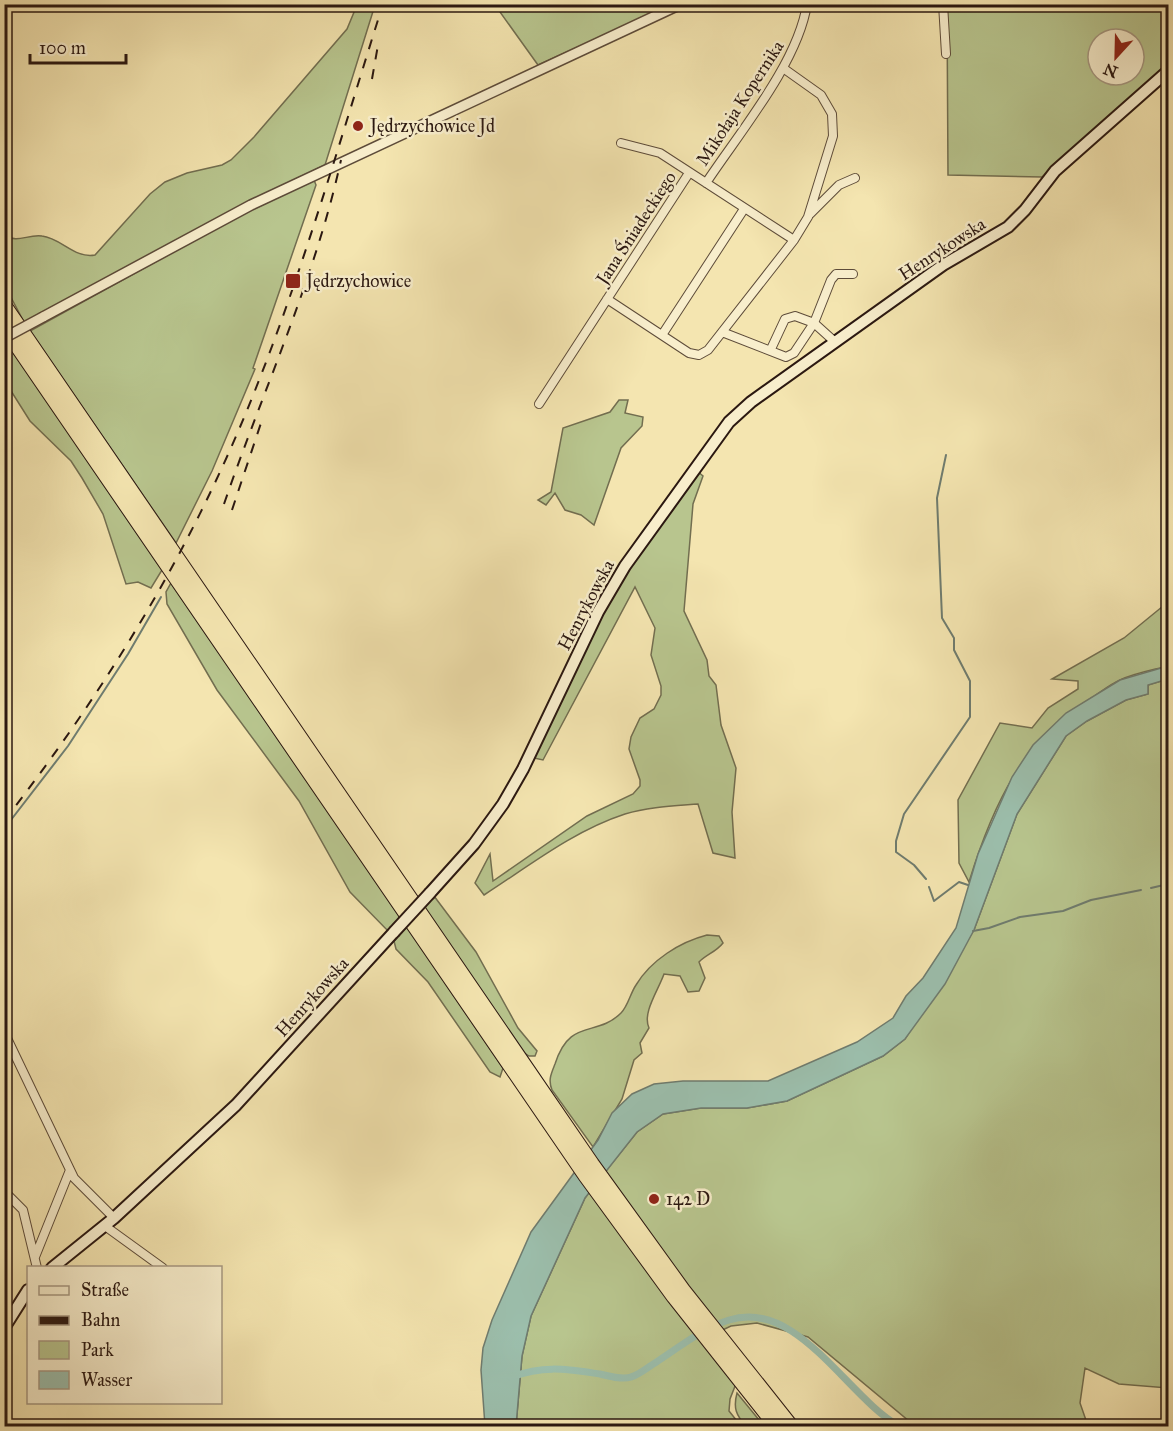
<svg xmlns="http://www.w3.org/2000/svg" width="1173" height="1431" viewBox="0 0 1173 1431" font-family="'IM FELL Great Primer',serif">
<rect width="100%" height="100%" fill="#f4e5b0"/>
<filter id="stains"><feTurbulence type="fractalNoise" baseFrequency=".00333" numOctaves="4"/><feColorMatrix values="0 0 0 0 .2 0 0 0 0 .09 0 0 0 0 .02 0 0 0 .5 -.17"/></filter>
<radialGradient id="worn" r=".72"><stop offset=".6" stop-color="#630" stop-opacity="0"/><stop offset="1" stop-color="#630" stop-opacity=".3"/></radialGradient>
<path fill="#b8c58e" stroke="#726e50" stroke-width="1.5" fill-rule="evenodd" d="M357,5H375L325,165L254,199L24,322L5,286L4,235C18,244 27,234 42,236C61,238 75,259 95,255L150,194L165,182L187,173L222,165L231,160L254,137L347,29Z
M495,5H671L538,65Z
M947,5H1168V63L1042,177L948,175ZM1098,39H1134V75H1098Z
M314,180L316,185L253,368L255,369L212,471L176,543L30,331L235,218Z
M7,343L162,570L151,588L138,582L126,584L103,514L82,478L71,461L30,421L6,383L4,344Z
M619,400H628L625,413L643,417L642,426L621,448L594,525L581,515L565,510L555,493L546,505L538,500L551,492L563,428L610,412Z
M697,471L703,476L693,504L684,611L707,660L709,676L716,685L721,725L736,768L732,812L735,858L713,853L698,804C673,806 648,807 625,814C573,831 529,866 484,895L475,883L490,854L493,881L587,816L633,794L640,786V780L629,749L631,737L640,718L654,709L661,695V686L651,655L655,628L635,587L543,760L534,758L612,595L628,567Z
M171,583L400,917L388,931L350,892L299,801L217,690L167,604L166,592Z
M1168,602V666C1153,670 1135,673 1120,680C1111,684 1102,691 1093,697C1022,741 993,804 969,882L959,863L958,800L1000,723L1032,728L1048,708L1078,689V681L1052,679L1124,638Z
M1168,679V1388L1119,1384L1085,1368L1080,1403L1088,1426H934L909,1421L808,1337L757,1323L731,1326L716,1333L601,1177L637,1132L663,1114L701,1108H747L787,1101L883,1056L905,1039L974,930L1017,814L1066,736L1087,721L1126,700L1148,694V685Z
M434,896L476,952L518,1028L537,1051L535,1056H529L523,1052L424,908Z
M407,927L503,1068L500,1077L490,1072L428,982L396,949L394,941Z
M707,935L719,936L723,943C716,952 707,954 699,962L705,978L699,991L688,992L680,976L664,974C658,991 642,1013 649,1028L640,1043L642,1053L634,1060L622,1099L593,1147L552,1090C548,1080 551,1074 555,1064C570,1017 596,1038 621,1013C628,1006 630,994 636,985C651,960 680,942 707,935Z
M593,1187L737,1381L730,1399L729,1411L741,1426H516L522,1356L531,1316L585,1198Z
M737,1393L764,1426H746C736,1415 733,1408 737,1393Z"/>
<path fill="#9cbfad" stroke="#6f7c6f" stroke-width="1.5" d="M1168,666V679L1148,685V694L1126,700L1087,721L1066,736L1017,814L974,930L945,984L905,1039L883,1056L787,1101L747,1108H701L663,1114L637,1132L585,1198L531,1316L522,1356L516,1426H485L481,1370L483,1348L492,1320L531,1232L598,1140L612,1113L632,1094L654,1084L683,1081H768L857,1042L893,1018L906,996L923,978L956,928L978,854L1012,777L1033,745L1066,713L1120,680Z"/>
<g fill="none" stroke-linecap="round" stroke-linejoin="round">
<path stroke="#6f7c6f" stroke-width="2" d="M4,829L68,746L128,654L161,597
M926,879L914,865L896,852V841L904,814L970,717V681L954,650V638L942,618L937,498L946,455
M929,887L934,901L959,882L968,885
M1151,888L1168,884
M973,931L989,928L1020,917L1063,911L1091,900L1141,890"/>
<path stroke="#9cbfad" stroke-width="7" d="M511,1377C545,1365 565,1369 600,1374C609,1376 622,1380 631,1377C639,1375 648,1367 655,1363C678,1348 703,1328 729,1320C797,1298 847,1397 899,1426"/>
<g stroke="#5d4b39" stroke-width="10">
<path id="minor" d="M943,4L946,54
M621,143L660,153L794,240
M706,183C739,133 798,63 807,4
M810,214L839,185L855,178
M607,299L689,353L699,355L708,350L794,240L808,217L833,136L832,114L821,95L783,68
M722,332L786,357L794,353L814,323L835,342
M662,335L744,209
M771,349L785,319L795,316L814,323L831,280L836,274H853
M539,404L689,173
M4,1032L74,1178L114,1218
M4,1191L23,1210L37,1268
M105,1226L163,1268
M35,1257L70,1170"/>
</g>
<g stroke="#5d4b39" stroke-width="12">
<path id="tertiary" d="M43,317L251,205L681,4"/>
</g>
<g stroke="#2b1811" stroke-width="14">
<path id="secondary" d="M430,893L474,844L503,804L523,769L598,612L625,566L729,422L751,402L943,265L1008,227L1025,210L1055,171L1168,71
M52,1268L114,1218L236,1105L394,932
M4,1328L28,1290"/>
</g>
<g stroke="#2b1811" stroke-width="16">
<path id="motorway" d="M4,305L592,1164L683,1290L791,1426
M4,327L585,1175L674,1297L776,1426"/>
</g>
<use href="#minor" stroke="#f8eecc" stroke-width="8"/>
<use href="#tertiary" stroke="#f8eecc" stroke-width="9"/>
<use href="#secondary" stroke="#f8eecc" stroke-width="10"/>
<use href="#motorway" stroke="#f4e5b0" stroke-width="14"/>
<path stroke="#2b1811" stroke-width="2" stroke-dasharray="10 10" stroke-linecap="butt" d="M372,79L378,45
M224,504C263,390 315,279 341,160
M232,510L262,420
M4,821C99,699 180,568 240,427C298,290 338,146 383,4"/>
<g stroke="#5d4b39" stroke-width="12" stroke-linecap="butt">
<path id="tertiary-bridge" d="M4,338L43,317"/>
</g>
<g stroke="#2b1811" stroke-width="14" stroke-linecap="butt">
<path id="secondary-bridge" d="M394,932L430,893"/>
</g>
<use href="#tertiary-bridge" stroke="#f8eecc" stroke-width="9"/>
<use href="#secondary-bridge" stroke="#f8eecc" stroke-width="10"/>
</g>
<g fill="#8f2418" stroke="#f8eecc" stroke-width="2">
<circle cx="358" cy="126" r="6"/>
<rect x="285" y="273" width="16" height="16" rx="3"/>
<circle cx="654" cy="1199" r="6"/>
</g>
<g text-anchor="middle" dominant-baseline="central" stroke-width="5" stroke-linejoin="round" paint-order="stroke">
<g font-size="18" fill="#2b1811" stroke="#f8eecc">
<text transform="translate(740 103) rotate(-57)">Mikołaja Kopernika</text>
<text transform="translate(636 228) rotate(-57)">Jana Śniadeckiego</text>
<text transform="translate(942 249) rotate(-33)">Henrykowska</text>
<text transform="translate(586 605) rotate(-62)">Henrykowska</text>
<text transform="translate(312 997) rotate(-48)">Henrykowska</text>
</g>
<g font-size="18" fill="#2b1811" stroke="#f8eecc" text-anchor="start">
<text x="370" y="126">Jędrzychowice Jd</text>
<text x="306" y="281">Jędrzychowice</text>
<text x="666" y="1199">142 D</text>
</g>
</g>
<rect width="1173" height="1431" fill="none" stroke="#f4e5b0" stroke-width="24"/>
<rect x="6" y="6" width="1161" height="1419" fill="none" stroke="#2b1811" stroke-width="3"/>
<rect x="12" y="12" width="1149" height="1407" fill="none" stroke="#2b1811" stroke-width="1.5"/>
<rect x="27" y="1266" width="195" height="138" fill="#f8eecc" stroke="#a69881" stroke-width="1.5"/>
<rect x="39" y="1286" width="30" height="9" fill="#f8eecc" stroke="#a69881" stroke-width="1.5"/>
<text x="81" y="1296" font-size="18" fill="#2b1811">Straße</text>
<rect x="39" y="1316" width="30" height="9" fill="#2b1811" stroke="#a69881" stroke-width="1.5"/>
<text x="81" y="1326" font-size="18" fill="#2b1811">Bahn</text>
<rect x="39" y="1341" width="30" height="18" fill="#b8c58e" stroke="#a69881" stroke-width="1.5"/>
<text x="81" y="1356" font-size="18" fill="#2b1811">Park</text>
<rect x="39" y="1371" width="30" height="18" fill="#9cbfad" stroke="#a69881" stroke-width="1.5"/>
<text x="81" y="1386" font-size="18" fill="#2b1811">Wasser</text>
<g transform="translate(1116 57) rotate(202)"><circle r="28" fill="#f8eecc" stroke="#a69881" stroke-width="1.5"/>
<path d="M0-4.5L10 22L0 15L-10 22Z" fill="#8f2418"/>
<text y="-9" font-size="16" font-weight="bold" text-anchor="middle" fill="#2b1811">N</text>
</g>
<path d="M30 54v9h96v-9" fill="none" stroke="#2b1811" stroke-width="3"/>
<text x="39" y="54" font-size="18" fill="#2b1811" stroke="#f8eecc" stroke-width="4.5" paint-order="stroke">100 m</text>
<rect width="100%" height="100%" filter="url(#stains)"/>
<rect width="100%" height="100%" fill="url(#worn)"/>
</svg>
